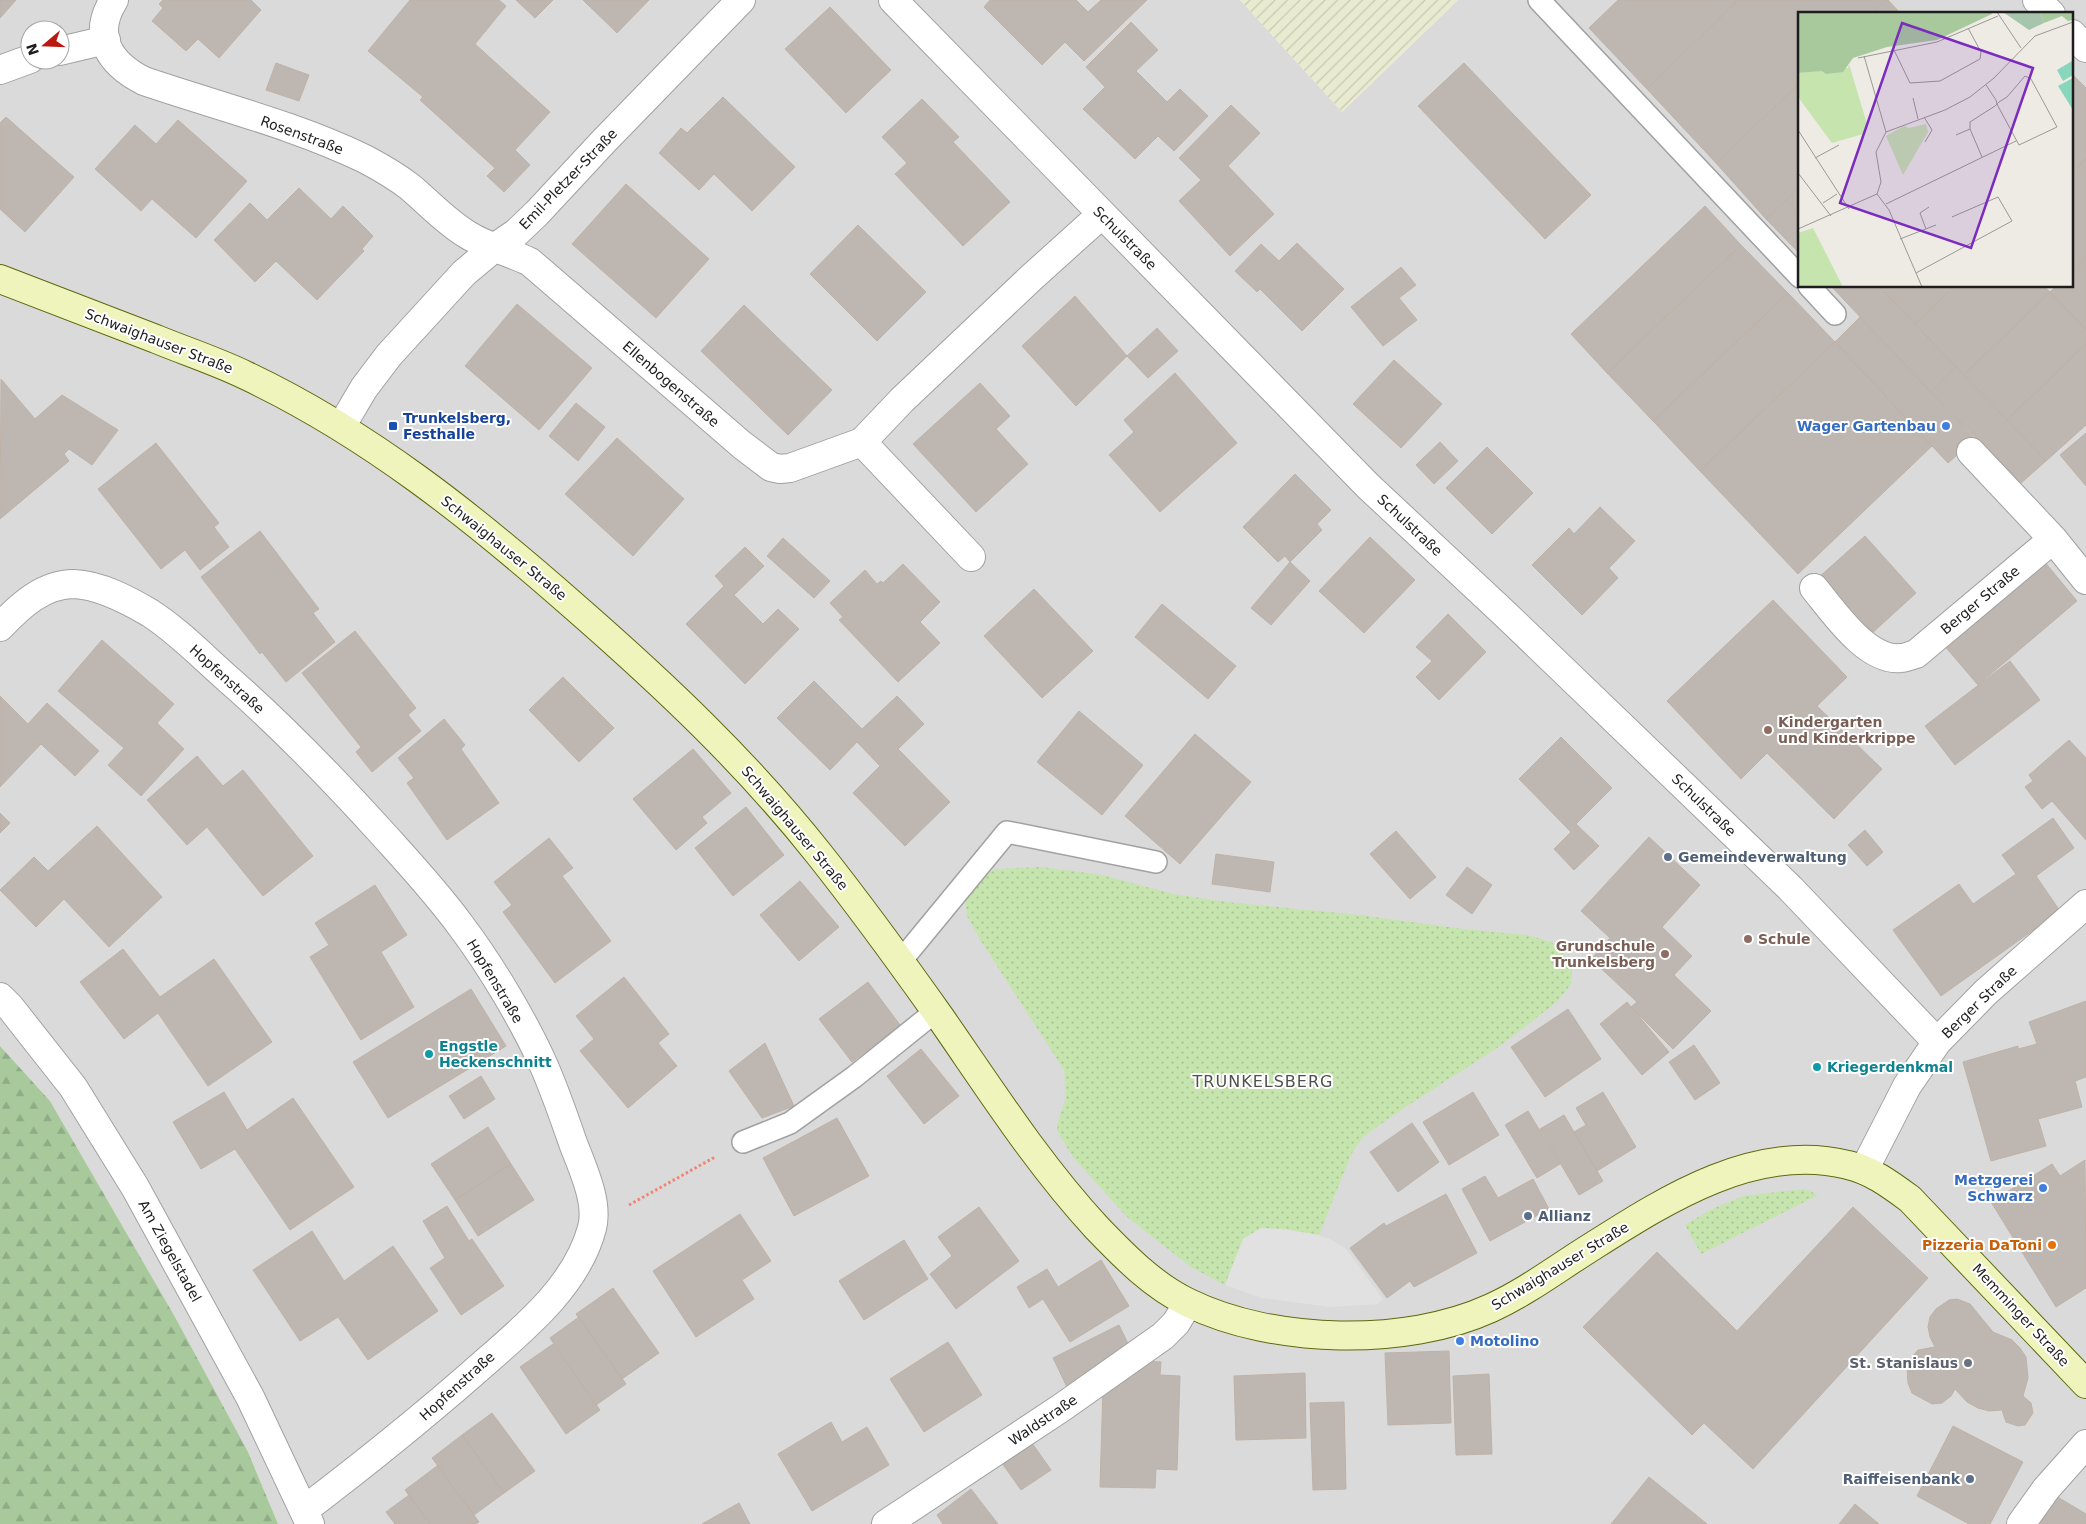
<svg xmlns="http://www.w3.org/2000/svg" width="2086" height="1524" viewBox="0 0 2086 1524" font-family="'DejaVu Sans',sans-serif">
<defs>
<pattern id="farmland-furrows" width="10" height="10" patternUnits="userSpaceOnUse" patternTransform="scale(1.25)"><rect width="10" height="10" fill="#e8ebd0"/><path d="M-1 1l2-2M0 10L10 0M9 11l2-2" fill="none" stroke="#c7c9b2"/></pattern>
<pattern id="grass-dots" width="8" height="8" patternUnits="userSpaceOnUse" patternTransform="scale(1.25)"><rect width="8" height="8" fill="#c6e4ae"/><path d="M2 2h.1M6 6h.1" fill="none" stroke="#aac395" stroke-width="1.8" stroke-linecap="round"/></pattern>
<pattern id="forest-firs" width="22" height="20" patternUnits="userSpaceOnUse" patternTransform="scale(1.25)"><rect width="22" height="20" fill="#a7c99c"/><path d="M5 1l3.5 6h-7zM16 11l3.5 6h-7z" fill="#8fac86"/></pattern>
</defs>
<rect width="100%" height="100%" fill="#edebe4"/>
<path fill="#dbdada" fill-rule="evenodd" d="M0,0H1240L1342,112L1458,0H2086V1524H278L248,1452L175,1317L50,1101L0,1046ZM1800,14H2072V286H1800ZM30,30H60V60H30Z"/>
<path fill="url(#farmland-furrows)" d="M1240,0H1458L1342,112Z"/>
<path fill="url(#grass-dots)" d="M1042,867L1102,875L1173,894L1227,902L1359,915L1463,929L1527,935L1551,942L1563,952L1572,969L1571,984L1558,1001L1500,1046L1398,1112L1363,1137L1353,1151L1345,1170L1319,1235L1283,1229L1243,1239L1225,1285L1191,1267L1127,1217L1073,1157L1057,1131L1058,1121L1066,1098L1064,1070L981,941L967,916L965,897L976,882L995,869Z
M1805,1189L1818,1195L1701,1254L1685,1225L1710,1210L1743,1196Z"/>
<path fill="url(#forest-firs)" d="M0,1046L50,1101L175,1317L248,1452L278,1524H0Z"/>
<path fill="#e1e1e1" d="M1261,1228L1283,1229L1319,1235L1332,1240L1346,1249L1383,1299L1378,1304L1330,1307L1262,1298L1225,1285L1243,1239Z"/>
<path fill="#beb7b1" stroke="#beb2a7" d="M0,0H16L0,18Z
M163,0H251L261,10L219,58L198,39L186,51L152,21L163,8L159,4Z
M410,0H499L506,6L475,44L550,112L515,150L530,165L504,192L487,176L495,168L420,100L423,97L368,51Z
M516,0H553L535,18Z
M583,0H649L617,33Z
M990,0H1076L1088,12L1101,0H1147L1084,61L1065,42L1042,65L984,7Z
M1618,0H1738L1647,89L1589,28Z
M1738,0H1886L1872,14H1800V83L1716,163L1647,89Z
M1886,0H1888L1901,14H1872Z
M830,7L891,70L846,113L785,49Z
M1131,22L1158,50L1136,71L1167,102L1180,89L1208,116L1174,151L1158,136L1135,159L1083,109L1105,87L1086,67Z
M276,63L309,75L299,101L266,90Z
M1464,63L1591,195L1545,239L1418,106Z
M2072,74L2086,88V159L2072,172Z
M1800,83V186L1766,219L1716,163Z
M723,97L795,167L752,211L714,174L699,190L659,153L681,128L687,133Z
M922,99L959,137L953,142L1010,202L963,246L895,174L907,163L882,137Z
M1231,105L1260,133L1228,166L1274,214L1230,256L1179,201L1201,180L1179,158Z
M6,117L74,177L25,232L0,209V123Z
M178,120L247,181L196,238L152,199L141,211L95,169L135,125L156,144Z
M2086,159V257L2072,271V172Z
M626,184L709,259L656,318L572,244Z
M1800,186V214L1786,200Z
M299,188L331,219L343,206L373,236L362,249L364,251L317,300L276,261L255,282L214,240L250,203L267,220Z
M1786,200L1800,214V254L1766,219Z
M1705,206L1741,245L1607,373L1571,334Z
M858,225L926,292L877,341L810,274Z
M1297,243L1344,289L1302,331L1260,289L1257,292L1235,271L1261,244L1279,261Z
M1741,245L1788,293L1653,421L1607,373Z
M2086,257V330L2050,292L2056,286H2072V271Z
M1401,267L1416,285L1399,298L1417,320L1383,346L1351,307Z
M1831,286H1879L1956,367L1931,392Z
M1879,286H1954L1915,324Z
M1954,286H2044L2050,292L1964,375L1915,324Z
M2050,292L2086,330V344L2007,420L1964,375Z
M1788,293L1835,342L1700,471L1653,421Z
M1075,296L1127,356L1076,406L1022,346Z
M517,304L592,368L539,430L465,366Z
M744,305L832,390L788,435L701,351Z
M1860,317L1975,439L1948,463L1835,342Z
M1157,328L1178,351L1148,378L1127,356Z
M1835,342L1932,446L1798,574L1700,471Z
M2086,344V425L2046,461L2007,420Z
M1394,360L1442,404L1401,448L1353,404Z
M1956,367L2046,461L2020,484L1931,392Z
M1175,373L1237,443L1160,512L1109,455L1134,432L1124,420Z
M1,379L35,419L62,395L118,430L92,465L69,449L64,454L69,461L0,519Z
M980,383L1010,416L996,429L1028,464L976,512L913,444Z
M576,403L605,427L578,461L549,436Z
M2086,433V486L2060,455Z
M617,438L684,499L633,556L565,494Z
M1440,442L1458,461L1434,484L1416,465Z
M156,443L219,523L214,527L229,547L200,570L185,550L161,569L98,489Z
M1487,447L1533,493L1492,534L1446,488Z
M1295,474L1331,510L1317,524L1322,530L1290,562L1285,556L1278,562L1243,527Z
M1600,507L1635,541L1609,568L1618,578L1582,615L1532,565L1569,528L1574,534Z
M260,531L319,609L313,613L335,642L286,682L262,652L260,654L201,577Z
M1865,536L1916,593L1870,635L1818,578Z
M1370,537L1415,580L1364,633L1319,591Z
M783,538L830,581L814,598L767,556Z
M745,547L764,566L734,595L763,624L778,609L799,629L745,684L686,624L724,586L715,576Z
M2043,560L2077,601L1978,685L1943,644Z
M1290,562L1310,581L1271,625L1251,608Z
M903,564L940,602L920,622L940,643L898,682L839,620L843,617L830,603L865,570L877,584L881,581L883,583Z
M1034,589L1093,651L1042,698L984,636Z
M1773,600L1847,677L1817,706L1882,769L1834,819L1767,753L1741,779L1667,701Z
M1162,604L1236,666L1208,699L1135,637Z
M1448,614L1486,652L1439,700L1416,677L1432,661L1416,647Z
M355,631L416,708L408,715L421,731L372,772L356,752L361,747L302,673Z
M102,640L174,704L157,723L184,749L141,796L108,765L124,748L58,691Z
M2010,661L2040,700L1955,765L1925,726Z
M563,677L614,728L579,762L529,710Z
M814,681L862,729L897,696L924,724L898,749L950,802L905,846L853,793L880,766L857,742L830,770L777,718Z
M0,696L28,724L47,703L99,751L75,776L41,744L0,787Z
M1079,711L1143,765L1102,815L1037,762Z
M444,719L465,745L461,749L499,803L447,840L407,783L414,778L398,758Z
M1195,734L1251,782L1180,864L1125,816Z
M1561,737L1612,788L1576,824L1599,846L1574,870L1554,849L1571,832L1519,779Z
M2069,740L2086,758V840L2052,801L2042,809L2025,787L2033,781L2029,775Z
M693,749L731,793L702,817L707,823L676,850L633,799Z
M197,756L223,786L243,770L313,856L263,896L207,827L187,845L147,800Z
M746,807L784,855L733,896L695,848Z
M0,813L10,823L0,833Z
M2053,818L2074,848L2036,876L2060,911L1941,996L1893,930L1959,884L1973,904L2016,874L2002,855Z
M97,826L162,897L109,947L64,899L36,927L0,890L34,857L48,871Z
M1865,830L1883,852L1867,866L1848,845Z
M1396,831L1436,877L1410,899L1370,854Z
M1649,837L1700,885L1662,927L1692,956L1674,975L1711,1011L1673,1049L1631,1007L1637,1002L1591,959L1610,938L1581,911Z
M549,838L573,868L562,876L611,941L555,983L503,912L512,905L494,882Z
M1216,854L1274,862L1270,892L1212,884Z
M1467,867L1492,885L1472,914L1446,895Z
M800,881L839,927L799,961L760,915Z
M375,885L407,935L381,952L414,1007L361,1040L310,957L329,945L315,923Z
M123,949L160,997L214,959L272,1042L208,1086L158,1013L124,1039L80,982Z
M624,977L669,1034L658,1043L677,1066L628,1108L580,1051L594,1039L576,1016Z
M868,982L900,1025L852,1062L819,1019Z
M471,989L506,1046L388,1118L353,1062Z
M2086,1001V1077L2075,1081L2082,1107L2038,1119L2046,1146L1991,1161L1963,1062L2018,1046V1049L2037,1044L2029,1022Z
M1627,1002L1669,1052L1642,1075L1600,1024Z
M1568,1009L1601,1059L1545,1097L1511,1047Z
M765,1043L794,1106L762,1118L729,1071Z
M1694,1045L1720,1083L1695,1100L1669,1062Z
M921,1049L959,1096L924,1124L887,1076Z
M481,1076L495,1099L464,1119L449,1096Z
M224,1092L247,1130L293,1098L354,1187L290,1230L235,1149L201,1169L173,1122Z
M1473,1092L1499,1135L1449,1165L1423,1122Z
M1603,1092L1636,1147L1597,1171L1574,1132L1586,1125L1576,1108Z
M1528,1111L1560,1164L1537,1178L1505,1125Z
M1564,1115L1603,1181L1579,1195L1540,1129Z
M837,1118L869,1176L794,1216L763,1158Z
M1412,1123L1439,1162L1398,1192L1370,1152Z
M488,1127L511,1164L455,1200L431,1164Z
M2085,1160L2086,1288L2056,1307L1991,1202L2052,1164L2060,1176Z
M511,1164L534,1200L478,1236L455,1200Z
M1485,1176L1498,1198L1533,1179L1549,1209L1490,1241L1462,1189Z
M1446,1194L1477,1253L1414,1287L1410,1281L1387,1298L1350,1248L1384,1223L1386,1226Z
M447,1206L469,1241L472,1239L504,1286L461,1315L430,1268L445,1258L423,1221Z
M979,1207L1019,1261L956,1309L930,1274L952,1256L938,1237Z
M1853,1207L1928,1278L1753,1469L1704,1423L1692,1435L1583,1327L1657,1252L1737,1331Z
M740,1214L771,1261L742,1280L754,1299L696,1337L653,1271Z
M312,1231L344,1281L393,1246L438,1311L368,1360L338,1317L300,1341L253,1270Z
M904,1240L928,1279L864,1320L839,1281Z
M1101,1260L1129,1306L1070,1342L1043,1299L1029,1308L1017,1287L1047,1269L1058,1287Z
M613,1288L659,1353L622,1379L576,1314Z
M1957,1299L1970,1304L1993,1332L2012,1340L2020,1348L2026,1357L2028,1378L2023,1396L2031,1403L2033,1413L2025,1425L2018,1426L2006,1422L2002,1410L1989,1411L1978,1408L1967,1402L1955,1389L1951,1396L1942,1403L1932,1404L1912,1393L1908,1383L1907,1368L1911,1358L1918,1350L1935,1347L1930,1337L1928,1327L1930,1317L1936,1309L1949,1300Z
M579,1317L626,1384L596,1405L550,1338Z
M1119,1325L1133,1354L1067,1387L1053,1358Z
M948,1342L982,1395L924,1432L890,1379Z
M553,1344L600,1410L566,1434L520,1367Z
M1449,1351L1451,1423L1388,1425L1385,1353Z
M1139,1361L1161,1362L1160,1375L1180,1376L1177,1470L1156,1469L1155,1488L1100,1487L1103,1388Z
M1305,1373L1306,1438L1236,1440L1234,1376Z
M1489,1374L1492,1454L1456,1455L1453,1376Z
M1344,1402L1346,1489L1313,1490L1310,1403Z
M492,1413L535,1471L504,1493L462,1435Z
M831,1422L842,1442L867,1427L889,1465L812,1511L778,1454Z
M1953,1426L2023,1462L1990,1524H1969L1917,1496Z
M462,1435L504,1493L474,1515L432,1458Z
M1032,1443L1051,1470L1021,1490L1002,1463Z
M437,1466L479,1522L476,1524H430L405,1490Z
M1649,1477L1707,1524H1611Z
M971,1489L998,1524H943L937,1515Z
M409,1495L430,1524H395L386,1512Z
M2056,1496L2086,1514V1524H2040Z
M739,1503L750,1524H702Z
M1855,1504L1879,1524H1839Z"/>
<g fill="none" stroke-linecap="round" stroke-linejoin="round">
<g stroke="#a1a1a1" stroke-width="24">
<path id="lane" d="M1539,0L1800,277
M1809,286L1835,314
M900,962L1007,832L1156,862
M743,1142L790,1123L854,1077L936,1011"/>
</g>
<g stroke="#a1a1a1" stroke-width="30">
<path id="street" d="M114,0C91,36 110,64 144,81C217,106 295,125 365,159C380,167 396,176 410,187C429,203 446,222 468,235C487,247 510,252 530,262L742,445L771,467L780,469L790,468L862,442L902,400L1032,277L1102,214
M893,0L1368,486L1505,614L1790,888L1937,1042
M2037,0L2051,14
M2072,34L2086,48
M60,51L106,40
M0,70L30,59
M341,427L364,388L389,355L464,273L494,248L516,233L537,213L604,141L741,0
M862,442L971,557
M1971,452L2053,539L2086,580
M1814,588C1833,611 1867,662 1901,658C1906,658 1911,655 1916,654L2053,539
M0,627C20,606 43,584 74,584C100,585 128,600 150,613C178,631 203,657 228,679C283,727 333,779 382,833C409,863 437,893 461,926C491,966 524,1021 544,1066C555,1091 564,1117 573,1143C582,1167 599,1202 592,1228C576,1289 518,1333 473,1373C418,1421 362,1466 304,1510
M0,997L10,1007L73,1087L135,1187L250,1397L310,1524
M1864,1170L1907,1086L1937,1042L1986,992L2086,904
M886,1524L1061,1408L1163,1336L1176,1323L1188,1303
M2021,1524L2046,1489L2086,1444"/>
</g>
<g stroke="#5c6a0e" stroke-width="30">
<path id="secondary" d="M0,279C52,299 104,319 156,339C185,351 216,361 245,375C368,433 474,518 576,608C663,684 747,763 819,854C861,907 901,962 940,1017C990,1089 1037,1163 1097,1228C1124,1256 1153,1286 1189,1303C1273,1344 1406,1347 1491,1308C1528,1291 1559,1267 1593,1246C1667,1199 1756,1142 1848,1165C1871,1170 1891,1185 1910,1199L2086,1384"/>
</g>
<path stroke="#ee8674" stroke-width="3" stroke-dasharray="2.5 2.5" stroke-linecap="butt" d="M629,1205L715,1157"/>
<use href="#lane" stroke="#fff" stroke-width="21"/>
<use href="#street" stroke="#fff" stroke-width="28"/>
<use href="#secondary" stroke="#eef4bb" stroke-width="28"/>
</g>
<rect fill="#1a4fb4" stroke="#fff" stroke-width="2" x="388" y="421" width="10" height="10" rx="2.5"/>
<g fill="#3f7fe0" stroke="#fff" stroke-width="2">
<circle cx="1946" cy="426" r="5"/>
<circle cx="2043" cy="1188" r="5"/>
<circle cx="1460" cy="1341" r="5"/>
</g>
<g fill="#8d6e63" stroke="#fff" stroke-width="2">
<circle cx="1768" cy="730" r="5"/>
<circle cx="1748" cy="939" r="5"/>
<circle cx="1665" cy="954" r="5"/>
</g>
<g fill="#5c6f8a" stroke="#fff" stroke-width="2">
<circle cx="1668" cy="857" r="5"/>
<circle cx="1528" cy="1216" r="5"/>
<circle cx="1970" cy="1479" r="5"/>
</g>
<g fill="#0f9aa8" stroke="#fff" stroke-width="2">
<circle cx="429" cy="1054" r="5"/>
<circle cx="1817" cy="1067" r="5"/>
</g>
<circle fill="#e8710a" stroke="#fff" stroke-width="2" cx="2052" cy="1245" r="5"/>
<circle fill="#6b7280" stroke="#fff" stroke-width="2" cx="1968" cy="1363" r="5"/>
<g text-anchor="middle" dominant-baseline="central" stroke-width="4" stroke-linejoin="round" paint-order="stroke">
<g font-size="14" fill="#1d1d1d" stroke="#fff">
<text transform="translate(302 135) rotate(20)">Rosenstraße</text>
<text transform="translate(568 179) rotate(-46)">Emil-Pletzer-Straße</text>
<text transform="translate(1125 238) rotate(45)">Schulstraße</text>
<text transform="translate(159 341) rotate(21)">Schwaighauser Straße</text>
<text transform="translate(671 384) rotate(41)">Ellenbogenstraße</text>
<text transform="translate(1410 525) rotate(43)">Schulstraße</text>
<text transform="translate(504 548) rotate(39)">Schwaighauser Straße</text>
<text transform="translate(1980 600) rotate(-40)">Berger Straße</text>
<text transform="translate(227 679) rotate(42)">Hopfenstraße</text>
<text transform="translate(1704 805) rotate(44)">Schulstraße</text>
<text transform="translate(795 828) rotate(50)">Schwaighauser Straße</text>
<text transform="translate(495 981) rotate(59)">Hopfenstraße</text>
<text transform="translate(1979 1002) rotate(-44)">Berger Straße</text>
<text transform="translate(170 1251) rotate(61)">Am Ziegelstadel</text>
<text transform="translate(1560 1266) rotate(-31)">Schwaighauser Straße</text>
<text transform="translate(2021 1315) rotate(47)">Memminger Straße</text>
<text transform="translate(457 1386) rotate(-42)">Hopfenstraße</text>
<text transform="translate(1043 1420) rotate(-34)">Waldstraße</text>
</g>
<g font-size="14" font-weight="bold" fill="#164399" stroke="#fff" text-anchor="start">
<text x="403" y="418">Trunkelsberg,<tspan x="403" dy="16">Festhalle</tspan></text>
</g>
<g font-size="14" font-weight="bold" fill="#366cbe" stroke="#fff" text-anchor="end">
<text x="1936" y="426">Wager Gartenbau</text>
<text x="2033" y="1180">Metzgerei<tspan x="2033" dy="16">Schwarz</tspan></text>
<text x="1470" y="1341" text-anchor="start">Motolino</text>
</g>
<g font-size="14" font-weight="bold" fill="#785e54" stroke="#fff" text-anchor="start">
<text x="1778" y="722">Kindergarten<tspan x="1778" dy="16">und Kinderkrippe</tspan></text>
<text x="1758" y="939">Schule</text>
<text x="1655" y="946" text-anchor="end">Grundschule<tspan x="1655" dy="16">Trunkelsberg</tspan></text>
</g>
<g font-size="14" font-weight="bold" fill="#4e5e75" stroke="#fff" text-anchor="start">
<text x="1678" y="857">Gemeindeverwaltung</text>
<text x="1538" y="1216">Allianz</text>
<text x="1960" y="1479" text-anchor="end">Raiffeisenbank</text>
</g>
<g font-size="14" font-weight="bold" fill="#0d838f" stroke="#fff" text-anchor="start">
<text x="439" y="1046">Engstle<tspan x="439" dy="16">Heckenschnitt</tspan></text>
<text x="1827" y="1067">Kriegerdenkmal</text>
</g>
<g font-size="14" font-weight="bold" fill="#c56008" stroke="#fff" text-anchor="end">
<text x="2042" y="1245">Pizzeria DaToni</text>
</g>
<g font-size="14" font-weight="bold" fill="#5b616d" stroke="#fff" text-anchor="end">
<text x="1958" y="1363">St. Stanislaus</text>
</g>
<g font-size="16" letter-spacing="1" fill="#505050" stroke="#fff">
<text x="1263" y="1081">TRUNKELSBERG</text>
</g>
</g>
<g transform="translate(1798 12)">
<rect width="275" height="275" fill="#edebe4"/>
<path d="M51,52L69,112L65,122L34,131L0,85V61L50,56ZM128,112L130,120L105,163L88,124L106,114L111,116ZM15,216L45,275H0V221Z" fill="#c6e4ae"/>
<path d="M0,0H193L194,2L139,28L89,35L55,46L45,60L28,62L24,59L0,61ZM242,0H275V8L270,9L264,4L246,11Z" fill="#a7c99c"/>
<path d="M205,0H242L246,11L231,18Z" fill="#a7c4ad"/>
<path d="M274,49L275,63L265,69L259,58ZM275,66V98L260,74Z" fill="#88d6bb"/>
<path fill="none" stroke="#9a9994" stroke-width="1" d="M199,0L223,36M96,38L112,71L142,69L182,47L183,40L170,16M66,44L88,120M60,46L139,30L200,4M115,86L120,107M126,105L134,118L127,130M0,118L51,197M158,123L172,117M184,145L172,117V110L197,94L201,90L209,85L227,64L233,67L259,115L221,133L201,96L199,92L198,88L188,73M17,146L41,133M0,161L33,204M79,182L83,170L78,140L88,120L147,98L172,85L196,66L237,24L275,10M79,182L91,198L124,275M25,191L39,182M88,192L218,129M0,217L79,182M128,217L122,201L131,195M102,227L138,213M118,261L214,209L200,185L154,205"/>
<path fill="#7b2cbf" fill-opacity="0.15" stroke="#7b2cbf" stroke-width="2.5" d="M104,11L235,56L173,236L42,191Z"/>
<rect width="275" height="275" fill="none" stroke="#1d1d1d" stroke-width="2.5"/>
</g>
<g transform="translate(45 45) rotate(251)"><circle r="24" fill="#ffffff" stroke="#a5a5a5"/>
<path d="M0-4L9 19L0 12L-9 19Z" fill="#ba1811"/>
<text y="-8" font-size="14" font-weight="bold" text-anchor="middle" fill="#1d1d1d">N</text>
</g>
</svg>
